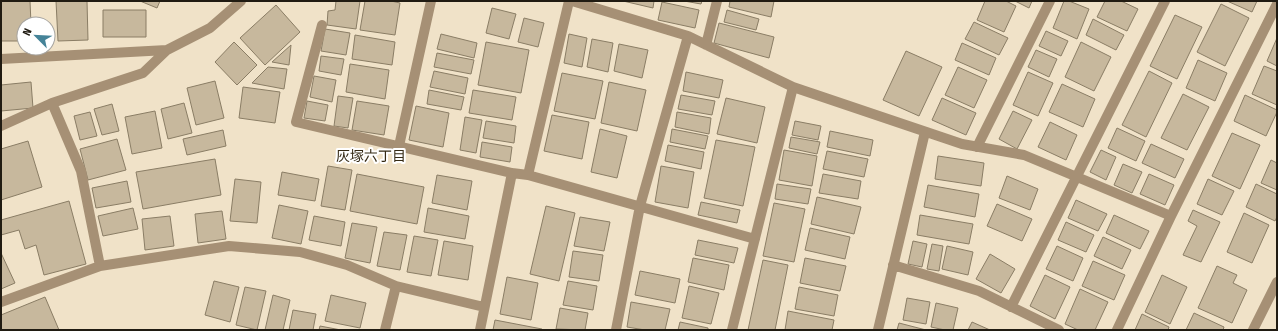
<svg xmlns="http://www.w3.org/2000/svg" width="1278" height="331" viewBox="0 0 1278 331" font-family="'Fira Sans Condensed','Noto Sans JP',sans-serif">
<rect width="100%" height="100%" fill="#f0e2c8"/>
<path fill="#c7b89d" stroke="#8a7d65" d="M1,1H30L31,24H24V41H1Z
M56,1H87L88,40L58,41Z
M140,1H160L157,8Z
M336,1H360L356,29L327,25L328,11L335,10Z
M365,1H391L400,3L395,35L360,30Z
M623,1H654L653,8Z
M684,1H702L701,4Z
M730,1H774L771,17L729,7Z
M985,1H1006L1016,6L1004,32L977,20Z
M1015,1H1032L1029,8Z
M1064,1H1069L1089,9L1077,39L1053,28Z
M1105,1H1121L1138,9L1127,31L1097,17Z
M1227,1H1257L1252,12Z
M662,2L699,10L695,28L658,20Z
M1221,4L1249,18L1225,66L1197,52Z
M276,5L300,32L265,65L240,38Z
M492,8L516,14L509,39L486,33Z
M103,10H146V37H103Z
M727,10L759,19L756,30L724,22Z
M1175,15L1202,27L1177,79L1150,66Z
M524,18L544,23L538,47L518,42Z
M1093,19L1124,35L1116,50L1086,35Z
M974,22L1008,38L999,55L965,39Z
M719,23L774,37L769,58L714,43Z
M325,29L350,33L346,55L321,51Z
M1046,31L1068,41L1061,56L1039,46Z
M441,34L477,43L474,58L437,49Z
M569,34L587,38L582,67L564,63Z
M355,35L395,42L392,65L352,59Z
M1277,38V66L1267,61Z
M592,39L613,43L608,72L587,67Z
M234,42L257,65L237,85L215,62Z
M486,42L529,50L521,93L478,85Z
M1081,42L1111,57L1094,91L1065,77Z
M962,43L996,58L989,75L955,60Z
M619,44L648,50L642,78L614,71Z
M291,45L289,65L272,62Z
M1036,50L1057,59L1049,77L1028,67Z
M906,51L942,67L919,116L883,100Z
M437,53L474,60L471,74L434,67Z
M321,56L344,59L341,75L319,71Z
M1198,60L1227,73L1215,101L1186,88Z
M350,64L389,70L385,99L346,92Z
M1264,66L1277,71V105L1252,94Z
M268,67L287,69L284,89L252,83Z
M958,67L987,80L974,108L945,95Z
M434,71L468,78L465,94L430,87Z
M1149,71L1172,83L1146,137L1122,125Z
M686,72L723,80L719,98L683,91Z
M1028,72L1053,83L1038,116L1013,105Z
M562,73L603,81L595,119L554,111Z
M314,76L336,80L332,102L310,97Z
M215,81L224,118L196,125L187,88Z
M31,82L33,108L1,111V85Z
M609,82L646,90L637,131L601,123Z
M1062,84L1095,99L1083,127L1049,112Z
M243,87L280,92L275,123L239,118Z
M429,90L464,97L461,110L427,104Z
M473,90L516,97L512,120L469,113Z
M1183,94L1209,107L1187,150L1161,138Z
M681,95L715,101L712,115L678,109Z
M1245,95L1277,110V112L1266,136L1234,121Z
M338,96L353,98L348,128L334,126Z
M726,98L765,107L757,143L717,134Z
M942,98L976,113L966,135L932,120Z
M307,101L328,105L325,121L304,118Z
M357,101L389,106L384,135L352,130Z
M184,103L192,133L168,139L161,109Z
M112,104L119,131L102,135L94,109Z
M416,106L449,113L443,147L409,140Z
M155,111L162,148L132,154L125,117Z
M1013,111L1032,120L1017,149L999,139Z
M90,112L97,136L80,140L74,116Z
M677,112L711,118L709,134L675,127Z
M552,115L589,122L582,159L544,151Z
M465,117L482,120L476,153L460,150Z
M486,121L516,126L514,143L483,138Z
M795,121L821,126L818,140L792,135Z
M1050,122L1077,135L1066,160L1038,147Z
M1117,128L1145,141L1136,161L1108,148Z
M600,129L627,136L617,178L591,172Z
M672,129L708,136L705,149L670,142Z
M223,130L226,146L187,155L183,139Z
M830,131L873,140L870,156L827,147Z
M1232,133L1260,145L1240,189L1212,176Z
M791,137L820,142L817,154L789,148Z
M117,139L126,170L88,180L80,149Z
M716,140L755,147L743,206L704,198Z
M28,141L42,187L1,200V149Z
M482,142L512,147L510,162L480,157Z
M1151,144L1184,159L1175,178L1142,163Z
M668,145L704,152L701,169L665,161Z
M784,150L817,156L812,186L779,180Z
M1101,150L1116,157L1106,180L1090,172Z
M827,151L868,159L864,177L823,169Z
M938,156L984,163L981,186L935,179Z
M215,159L221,195L143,209L136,172Z
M1271,160L1277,163V190L1261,183Z
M1123,164L1142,172L1132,193L1114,185Z
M328,166L352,170L345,210L321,206Z
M661,166L694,172L688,208L655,202Z
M282,172L319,179L315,201L278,195Z
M357,174L424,187L417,224L350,211Z
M823,174L861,181L858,199L819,193Z
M1149,174L1174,185L1165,205L1140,194Z
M437,175L472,181L467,210L432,203Z
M1007,176L1038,189L1030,210L999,198Z
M235,179L261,182L257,223L230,221Z
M1208,179L1234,191L1222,215L1197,204Z
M127,181L131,202L96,208L92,188Z
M777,184L811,189L808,204L775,199Z
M1256,184L1277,194V217L1275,221L1246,207Z
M928,185L979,194L975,217L924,207Z
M817,197L861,207L854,234L811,224Z
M1076,200L1107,214L1098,231L1068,218Z
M69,201L86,264L44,275L36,245L25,249L19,230L1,235V220Z
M701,202L740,210L737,223L698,215Z
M774,203L805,209L794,262L763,256Z
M997,204L1032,219L1022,241L987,226Z
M279,205L308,211L301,244L272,238Z
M546,206L575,213L559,281L530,274Z
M133,208L138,229L103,236L98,216Z
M428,208L469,216L465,239L424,232Z
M1193,210L1220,222L1201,262L1183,255L1197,226L1188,221Z
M222,211L226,239L198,243L195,214Z
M1244,213L1269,225L1252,263L1227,252Z
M920,215L973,224L969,244L917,235Z
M1114,215L1149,231L1140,249L1106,233Z
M170,216L174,246L145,250L142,219Z
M314,216L345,222L341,246L309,240Z
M580,217L610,222L604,251L574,246Z
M1066,222L1094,235L1086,252L1058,240Z
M352,223L377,227L370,263L345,258Z
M810,228L850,237L845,259L805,250Z
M384,232L407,235L400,270L377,266Z
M414,236L438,240L431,276L407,272Z
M1103,237L1131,250L1122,269L1094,256Z
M698,240L738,248L734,263L695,255Z
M444,241L473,246L468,280L438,275Z
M913,241L927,244L922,267L908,264Z
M932,244L943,246L939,271L927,269Z
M947,246L973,252L968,275L942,269Z
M1057,246L1083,258L1073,281L1046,269Z
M573,251L603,255L599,281L569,277Z
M1,253L15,283L1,289Z
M990,254L1015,269L1001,293L976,279Z
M693,258L729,265L724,290L688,282Z
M805,258L846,266L840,291L800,283Z
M763,260L788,265L775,330H748Z
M1093,261L1125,275L1114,300L1082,286Z
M1217,266L1237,275L1233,283L1247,290L1232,323L1198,308Z
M640,271L680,279L675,303L635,295Z
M1045,275L1070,287L1055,319L1030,306Z
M1162,275L1187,287L1170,324L1145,312Z
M507,277L538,283L531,320L500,314Z
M214,281L239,287L230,322L205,315Z
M568,281L597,286L593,310L563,305Z
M689,286L719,293L711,324L682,318Z
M245,287L266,291L257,330L236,325Z
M799,287L838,295L834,316L795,309Z
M1080,289L1108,302L1095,330H1078L1065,324Z
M273,295L290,300L283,330H265Z
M331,295L366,303L360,328L325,321Z
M45,297L59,330H1V315Z
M907,298L930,302L926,324L903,320Z
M631,302L670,309L665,330H645L627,327Z
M936,303L958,308L953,330H945L931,327Z
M560,308L588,313L585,330L556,329Z
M293,310L316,314L313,330H289Z
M788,311L834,320L832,330H785Z
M1194,313L1224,327L1223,330H1186Z
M1142,314L1169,327L1168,330H1135Z
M495,320L542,329V330H493Z
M680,322L708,328V330H678Z
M972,322L990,330H968Z
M899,323L926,330H897Z
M320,326L341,330H319Z"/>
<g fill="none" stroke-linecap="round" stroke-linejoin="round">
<path stroke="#a69075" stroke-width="10" d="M572,1L688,36L793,87L962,144L1024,155L1171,216
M322,25L296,122L512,173L528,175L755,239
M706,45L717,1
M1,59L167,50L210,28L241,1
M52,103L81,171L100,266
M1,126L52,103L143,73L167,50
M399,146L431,1
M977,147L1050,1
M528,175L569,1
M893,265L979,291L1059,330
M1,302L100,266L229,246L300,252L347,265L396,286L484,307
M1011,307L1165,1
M385,330L396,286
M480,330L512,173
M616,330L640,206L688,36
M732,330L793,87
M878,330L925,132
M1117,330L1171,216L1277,4
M1253,330L1277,282"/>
</g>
<g text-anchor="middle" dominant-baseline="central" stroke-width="4" stroke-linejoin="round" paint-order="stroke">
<g font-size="14" fill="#352a15" stroke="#fff">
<text x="371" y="156">灰塚六丁目</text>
</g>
</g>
<rect width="1278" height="331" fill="none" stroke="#201b12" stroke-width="4"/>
<g transform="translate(36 36) rotate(294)"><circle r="19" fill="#ffffff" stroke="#a6a4a0"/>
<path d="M0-3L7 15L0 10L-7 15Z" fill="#458398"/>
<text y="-6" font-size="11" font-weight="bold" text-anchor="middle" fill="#201b12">N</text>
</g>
</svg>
